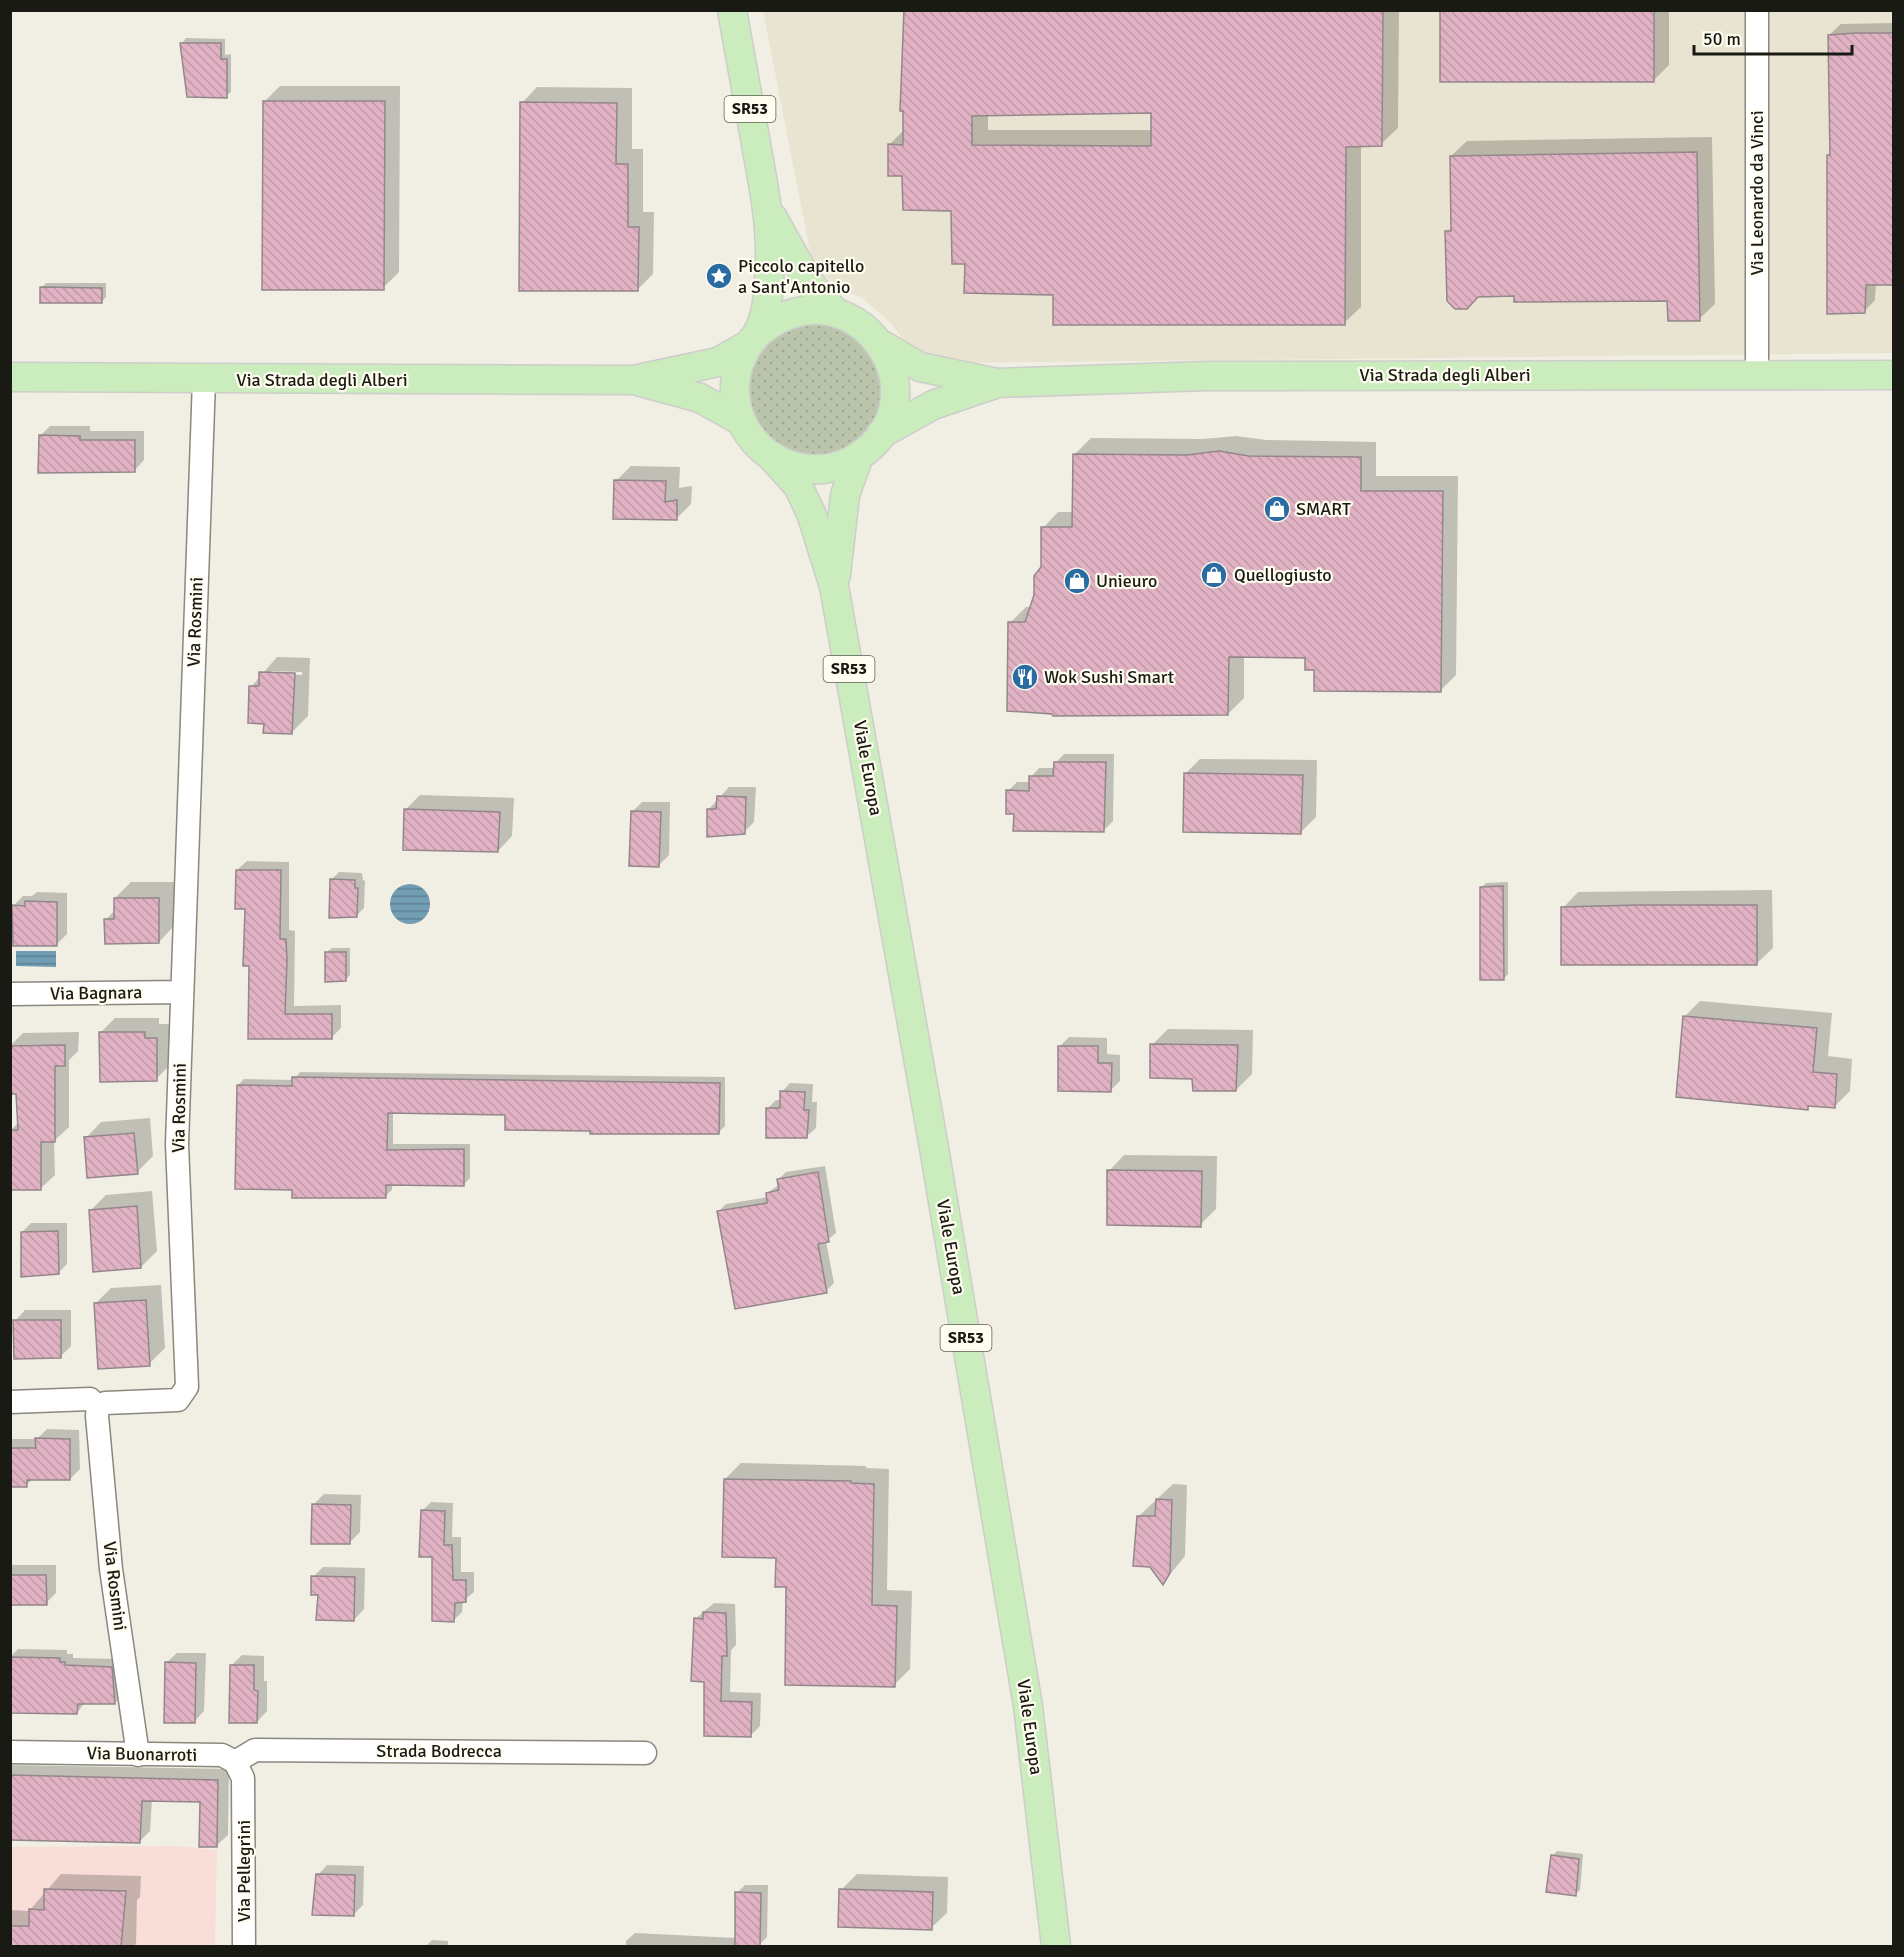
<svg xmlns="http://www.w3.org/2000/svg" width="1904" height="1957" viewBox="0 0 1904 1957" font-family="Signika,sans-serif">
<defs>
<pattern id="grass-dots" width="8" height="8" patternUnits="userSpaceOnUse" patternTransform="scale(1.5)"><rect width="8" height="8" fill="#bbc5ac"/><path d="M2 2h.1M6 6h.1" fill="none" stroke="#a0a993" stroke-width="1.8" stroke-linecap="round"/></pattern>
<pattern id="water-rules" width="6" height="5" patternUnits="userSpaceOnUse" patternTransform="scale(1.5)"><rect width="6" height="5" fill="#729eb4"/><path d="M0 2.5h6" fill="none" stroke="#5d8091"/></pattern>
<pattern id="building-back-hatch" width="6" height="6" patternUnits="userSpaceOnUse" patternTransform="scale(1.5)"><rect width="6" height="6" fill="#e1b2c3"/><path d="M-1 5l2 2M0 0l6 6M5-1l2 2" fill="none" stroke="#c098a7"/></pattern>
</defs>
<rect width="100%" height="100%" fill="#f1efe3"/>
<path fill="#e8e4d1" d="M763,11H1893V353L955,363L925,356L905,342L889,321L862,298L836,286L812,262Z"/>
<path fill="#f8ded7" d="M176,1846L217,1850L215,1946H11V1847Z"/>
<path fill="url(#grass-dots)" d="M750 389a66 66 0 1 1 132 0a66 66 0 1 1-132 0Z"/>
<path fill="url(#water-rules)" d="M390 904a20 20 0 1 1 40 0a20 20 0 1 1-40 0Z
M16,951H56V967L16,966Z"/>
<path fill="#0003" fill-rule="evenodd" d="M905,10H1399L1398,128L1381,144L1361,145V307L1344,323L1054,294L966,263L953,209L903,174L889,145L905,129V110H901ZM1152,112V130H988V114Z
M1441,10H1676L1669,11V65L1653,81Z
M1894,23V283H1876L1875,300L1864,312L1828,156L1832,153L1829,35L1841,24Z
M186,38L225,39V55L231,54V92L226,96L182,43Z
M280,86H400L399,272L383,288L264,102Z
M537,87L632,88V149H643V212H654L653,274L637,290L522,103Z
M1712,137L1715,304L1699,319L1669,300L1516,294L1478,296L1447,232L1452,227L1451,156L1467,141Z
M46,283H106V297L101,302L41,288Z
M50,426H90V431H144V460L134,471L40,436Z
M1236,436L1266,440L1376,442V476H1458L1456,675L1440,691L1306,657L1244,656V698L1228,714L1010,623L1026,607H1032L1043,568V528L1058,512H1074L1075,454L1091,438L1203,439Z
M631,466L680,467L679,488L692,486L691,504L676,519L616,481Z
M277,657L310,658L308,716L292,732L265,722L251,687ZM272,671L302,672V675L269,674Z
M1064,754H1114L1113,821L1104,830L1015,812L1008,791L1017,782H1031V777L1039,768H1055V763Z
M1200,759L1317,760L1316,817L1301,832L1185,774Z
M729,787H756L754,822L744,832L709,809Z
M420,795L514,798L512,836L498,851L405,810Z
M642,802H670L669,855L659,865L632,812Z
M247,861L289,862V930L295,931L294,1006L341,1005V1028L332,1037H249L250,964L246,907L237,870Z
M339,872L362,873L363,880L365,881L364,908L356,916L331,880Z
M131,882H174V926L159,942L106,920L115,910V898Z
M1508,882V974L1504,978L1481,888L1486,883Z
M1772,890L1773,948L1757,963L1563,908L1578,892Z
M37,892L67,893V934L57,944L13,906L23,896H32Z
M332,948H350V975L345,980L327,952Z
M1700,1001L1832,1013L1828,1056L1852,1059L1850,1091L1834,1107L1811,1105L1807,1109L1684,1017Z
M115,1018H159V1024H171V1064L156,1079L100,1033Z
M1168,1029L1253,1030L1252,1074L1236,1090L1194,1077L1152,1045Z
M79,1032L78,1051L69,1060V1127L54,1141L55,1175L41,1188L11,1130L19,1122L18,1092L10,1093V1046L23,1033Z
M1069,1037L1107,1038V1054L1120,1055V1081L1111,1090L1060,1046Z
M300,1072L725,1077V1126L719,1132L592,1130L507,1113L393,1112V1144H470V1178L464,1184H392V1190L385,1196L293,1188L238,1085L244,1079L294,1080Z
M790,1083L813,1084L812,1102H817L816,1128L807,1136L768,1108L776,1100H782V1092Z
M150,1118L153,1156L137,1172L86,1138L101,1122Z
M1124,1155L1217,1156L1216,1209L1200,1225L1109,1171Z
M825,1166L836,1233L826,1241L834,1283L826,1291L719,1211L726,1204L768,1197L767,1193L779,1185L778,1180L786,1172Z
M152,1191L157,1251L141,1267L90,1211L106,1195Z
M31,1223H67V1264L58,1273L22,1232Z
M161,1285L165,1348L149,1364L95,1304L111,1288Z
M25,1310H71V1346L61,1356L15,1321Z
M47,1429L79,1430L80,1469L70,1479H33L26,1485H10V1439H37Z
M741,1463L866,1466V1468L889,1469L887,1590L912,1591L910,1669L894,1685L788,1586L778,1557L725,1479Z
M1173,1484L1187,1485L1185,1556L1163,1583L1139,1516Z
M324,1494L361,1495L360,1532L350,1542L314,1504Z
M431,1502L453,1503L452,1537H461V1572H474V1592L463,1601L462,1612L454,1620L422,1511Z
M10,1565H56V1593L46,1603L10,1604Z
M323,1567L365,1568L364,1609L354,1620L313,1577Z
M714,1603L735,1604L736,1640V1645L731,1650L730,1692L761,1693L760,1726L750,1736L706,1735V1680L695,1619Z
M18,1649L67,1650V1654H73V1658L120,1659L123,1694L115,1703L85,1702L77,1713L10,1711V1657Z
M177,1653H206L204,1711L194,1722L166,1663Z
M242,1655L264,1656V1681H267V1711L257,1722L231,1666Z
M10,1765L229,1769L228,1835L216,1846L202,1800L152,1799L150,1831L139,1842L10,1839Z
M1557,1851L1583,1854L1580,1890L1575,1894L1552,1856Z
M327,1865L364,1866L363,1905L353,1915L318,1875Z
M61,1874L141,1876L140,1897L137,1900L136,1944L133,1946H10V1910L29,1911Z
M857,1874L948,1877L947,1913L931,1928L841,1890Z
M745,1885H768L767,1937L759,1945L626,1946V1941L635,1933L736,1938L737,1893Z
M432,1940L448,1941V1946H426Z"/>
<path fill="url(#building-back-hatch)" stroke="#93878b" stroke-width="1.5" fill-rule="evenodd" d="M904,10H1383L1382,146L1346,147L1345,325H1053V295L964,293L965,264H952L951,211L903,210L902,176H888V144L903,145V111H900ZM1151,113V146L972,145V116Z
M1440,10H1654V82H1440Z
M1856,33H1893V285H1866L1865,313L1827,314V155H1830L1828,35Z
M180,43H221V59H227V98L187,97Z
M263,101H385L384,290H262Z
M520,102L617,103L616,164H628V227H639L638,291H519Z
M1697,152L1700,321H1668L1667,301L1514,302V296L1478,297L1467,309H1455L1447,301L1445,231H1451L1450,156Z
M40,287L102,288V303H40Z
M39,435L80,436V440H135V472L38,473Z
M1219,451L1249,456L1361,457V491H1443L1441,692L1314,691V670H1305V658L1229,657L1228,715L1053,716L1052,714L1007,711L1008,622H1025L1034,595V576L1041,567V527H1072L1073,454L1187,455Z
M614,480L666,481L665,502L677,500V520L613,519Z
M259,672L295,673L292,734L263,733L264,724L248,723L249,686H259Z
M1054,762H1106L1104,832L1013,831L1014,814H1006V790L1029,791V776H1053Z
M1184,773L1303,775L1301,834L1183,832Z
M717,796L746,797L745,834L707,837V809H716Z
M404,809L500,812L498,852L403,850Z
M631,811L661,812L659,867L629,866Z
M236,870H281L280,939H286L287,960L285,1014H332V1039H248L249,966H243L245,909H235Z
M330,879L355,880V888H358L357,917L329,918Z
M1503,886L1504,980H1480V887Z
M114,898H159V943L105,944L104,919H114Z
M25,901L57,902V946H13L12,905L25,906Z
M1638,905H1757V965H1561V907Z
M325,952H346V981L325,982Z
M1683,1016L1817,1028L1813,1072L1837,1074L1835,1108L1808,1106V1110L1676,1097Z
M99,1032H145V1038H157V1081L100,1082Z
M1150,1044L1238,1045L1236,1091H1193L1192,1079L1150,1078Z
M65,1045V1066H55V1142H41V1190H10V1130H18L16,1094H10V1046Z
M1058,1046H1098V1063H1112L1111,1092L1058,1091Z
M292,1077L720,1083L719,1134H590V1131L505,1130V1115L388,1113L387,1150L464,1149V1186L386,1185V1198H292V1190L235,1189L237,1085L292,1086Z
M780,1091L805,1092L804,1110H809L807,1138H766V1108H780Z
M134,1133L138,1174L87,1178L84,1137Z
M1107,1170L1202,1171L1201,1227L1107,1225Z
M818,1172L829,1242L818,1244L827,1293L735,1309L717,1211L767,1203L766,1193L779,1190L777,1179Z
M137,1206L141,1268L93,1272L89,1210Z
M58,1231L59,1274L21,1277V1232Z
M146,1300L150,1366L98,1369L94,1303Z
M13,1320H61V1358L14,1359Z
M35,1438L70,1439V1480H27V1487H10V1448H36Z
M724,1479L851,1481V1483L874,1484L872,1605L897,1606L895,1687L785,1685L786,1587H775L776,1558L722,1557Z
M1156,1499L1172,1500L1170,1573L1163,1585L1150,1567L1133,1566L1137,1516H1155Z
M312,1504L351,1505L350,1544H311Z
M421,1510L445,1511L444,1545H452L453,1580H466V1602L455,1603L454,1622L432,1621V1557H419Z
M10,1575H46L47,1605H10Z
M311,1576L355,1577L354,1621L316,1620L318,1595H311Z
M703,1612L726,1613L727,1650V1656H722L721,1701L752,1702L751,1737L704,1736V1682L691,1681L694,1618L703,1619Z
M10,1657L60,1658V1662H65V1665L112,1667L115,1704H78L77,1714L10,1713Z
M165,1662L196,1663L195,1723H164Z
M230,1665H254V1690L258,1691L257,1723H229Z
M10,1775L218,1780L217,1847H199L200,1802L142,1801L140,1843L10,1840Z
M1551,1855L1579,1859L1576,1896L1546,1892Z
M316,1874L355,1875L354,1916L312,1915Z
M44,1889L126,1891L121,1947H10V1926H29V1909L44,1910Z
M839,1889L933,1892L932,1930L838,1927Z
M735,1892L761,1893L760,1946H735Z"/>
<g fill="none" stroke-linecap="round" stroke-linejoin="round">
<g stroke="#8a877c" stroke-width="25">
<path id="minor" d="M1757,10V375
M10,994L181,992
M10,1402L90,1399L98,1407
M10,1752L222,1755L235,1762L243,1778L244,1946
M138,1755L111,1569L97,1416L98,1407L105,1403L178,1400L187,1387L177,1144L204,380
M235,1762L255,1750L645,1753"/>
</g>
<g stroke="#cdcdcc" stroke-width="31">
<path id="major" d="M732,10C740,55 748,100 756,144C763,183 771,222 770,261C769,285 769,311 758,332C755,338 750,342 747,347C736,365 732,387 737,408C750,461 813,487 859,456C950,395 852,255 758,333
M773,218L808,281L834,311
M881,344L920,367L997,383L1207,376L1894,375
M10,377L634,380L718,362L748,345
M641,382L700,398L741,421
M881,434L933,405L995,384
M771,456L798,486L811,513L834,586L933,1142L1028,1706L1056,1946
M836,575L845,495L859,456"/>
</g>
<use href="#minor" stroke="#fff" stroke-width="22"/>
<use href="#major" stroke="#cbecbd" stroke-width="28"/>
</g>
<defs>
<g id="sight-disc" transform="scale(1.35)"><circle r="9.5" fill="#2a6ca1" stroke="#fffcf0"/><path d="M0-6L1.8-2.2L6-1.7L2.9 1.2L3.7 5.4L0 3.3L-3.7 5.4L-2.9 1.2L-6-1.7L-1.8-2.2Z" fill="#fff"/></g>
<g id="shop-disc" transform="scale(1.35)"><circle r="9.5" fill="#2a6ca1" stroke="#fffcf0"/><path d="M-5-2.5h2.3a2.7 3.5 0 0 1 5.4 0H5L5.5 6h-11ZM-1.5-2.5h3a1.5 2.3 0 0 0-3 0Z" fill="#fff"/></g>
<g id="restaurant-disc" transform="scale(1.35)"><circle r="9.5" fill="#2a6ca1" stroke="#fffcf0"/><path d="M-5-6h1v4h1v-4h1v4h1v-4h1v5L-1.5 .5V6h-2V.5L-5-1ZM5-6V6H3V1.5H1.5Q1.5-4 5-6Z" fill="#fff"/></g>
</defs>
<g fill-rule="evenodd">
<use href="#sight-disc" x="719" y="276"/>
<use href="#shop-disc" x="1277" y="509"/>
<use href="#shop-disc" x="1214" y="575"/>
<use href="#shop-disc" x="1077" y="581"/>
<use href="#restaurant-disc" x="1025" y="677"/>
</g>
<g text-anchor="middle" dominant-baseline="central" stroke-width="4.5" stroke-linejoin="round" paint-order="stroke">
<g fill="#fffcf0" stroke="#5f5e57" stroke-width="1.5">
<rect x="724.5" y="96" width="51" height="26" rx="4.5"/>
<rect x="823.5" y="656" width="51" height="26" rx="4.5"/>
<rect x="940.5" y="1325" width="51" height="26" rx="4.5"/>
</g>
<g font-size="16" font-weight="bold" fill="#1a1a15">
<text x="750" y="109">SR53</text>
<text x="849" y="669">SR53</text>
<text x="966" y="1338">SR53</text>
</g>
<g font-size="18" fill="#1a1a15" stroke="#fffcf0">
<text transform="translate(1757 193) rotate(-90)">Via Leonardo da Vinci</text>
<text x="1445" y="375">Via Strada degli Alberi</text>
<text x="322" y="380">Via Strada degli Alberi</text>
<text transform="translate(195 622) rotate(-88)">Via Rosmini</text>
<text transform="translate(868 768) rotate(80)">Viale Europa</text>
<text transform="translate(96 993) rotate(-1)">Via Bagnara</text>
<text transform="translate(179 1108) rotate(-89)">Via Rosmini</text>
<text transform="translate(951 1247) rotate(80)">Viale Europa</text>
<text transform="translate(115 1586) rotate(83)">Via Rosmini</text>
<text transform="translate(1030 1727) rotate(82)">Viale Europa</text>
<text x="439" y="1751">Strada Bodrecca</text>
<text transform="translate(142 1754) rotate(1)">Via Buonarroti</text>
<text transform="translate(244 1871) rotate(-90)">Via Pellegrini</text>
</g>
<g font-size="18" fill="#1a1a15" stroke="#fffcf0" text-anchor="start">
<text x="738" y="266">Piccolo capitello<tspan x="738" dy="21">a Sant'Antonio</tspan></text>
<text x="1296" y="509">SMART</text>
<text x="1234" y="575">Quellogiusto</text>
<text x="1096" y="581">Unieuro</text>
<text x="1044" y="677">Wok Sushi Smart</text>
</g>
</g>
<rect width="1904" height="1957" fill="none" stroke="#1a1a15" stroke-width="24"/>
<path d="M1694 45v9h158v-9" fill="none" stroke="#1a1a15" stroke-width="3"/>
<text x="1703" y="45" font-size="18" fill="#1a1a15" stroke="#fffcf0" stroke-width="4.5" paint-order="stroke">50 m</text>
</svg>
